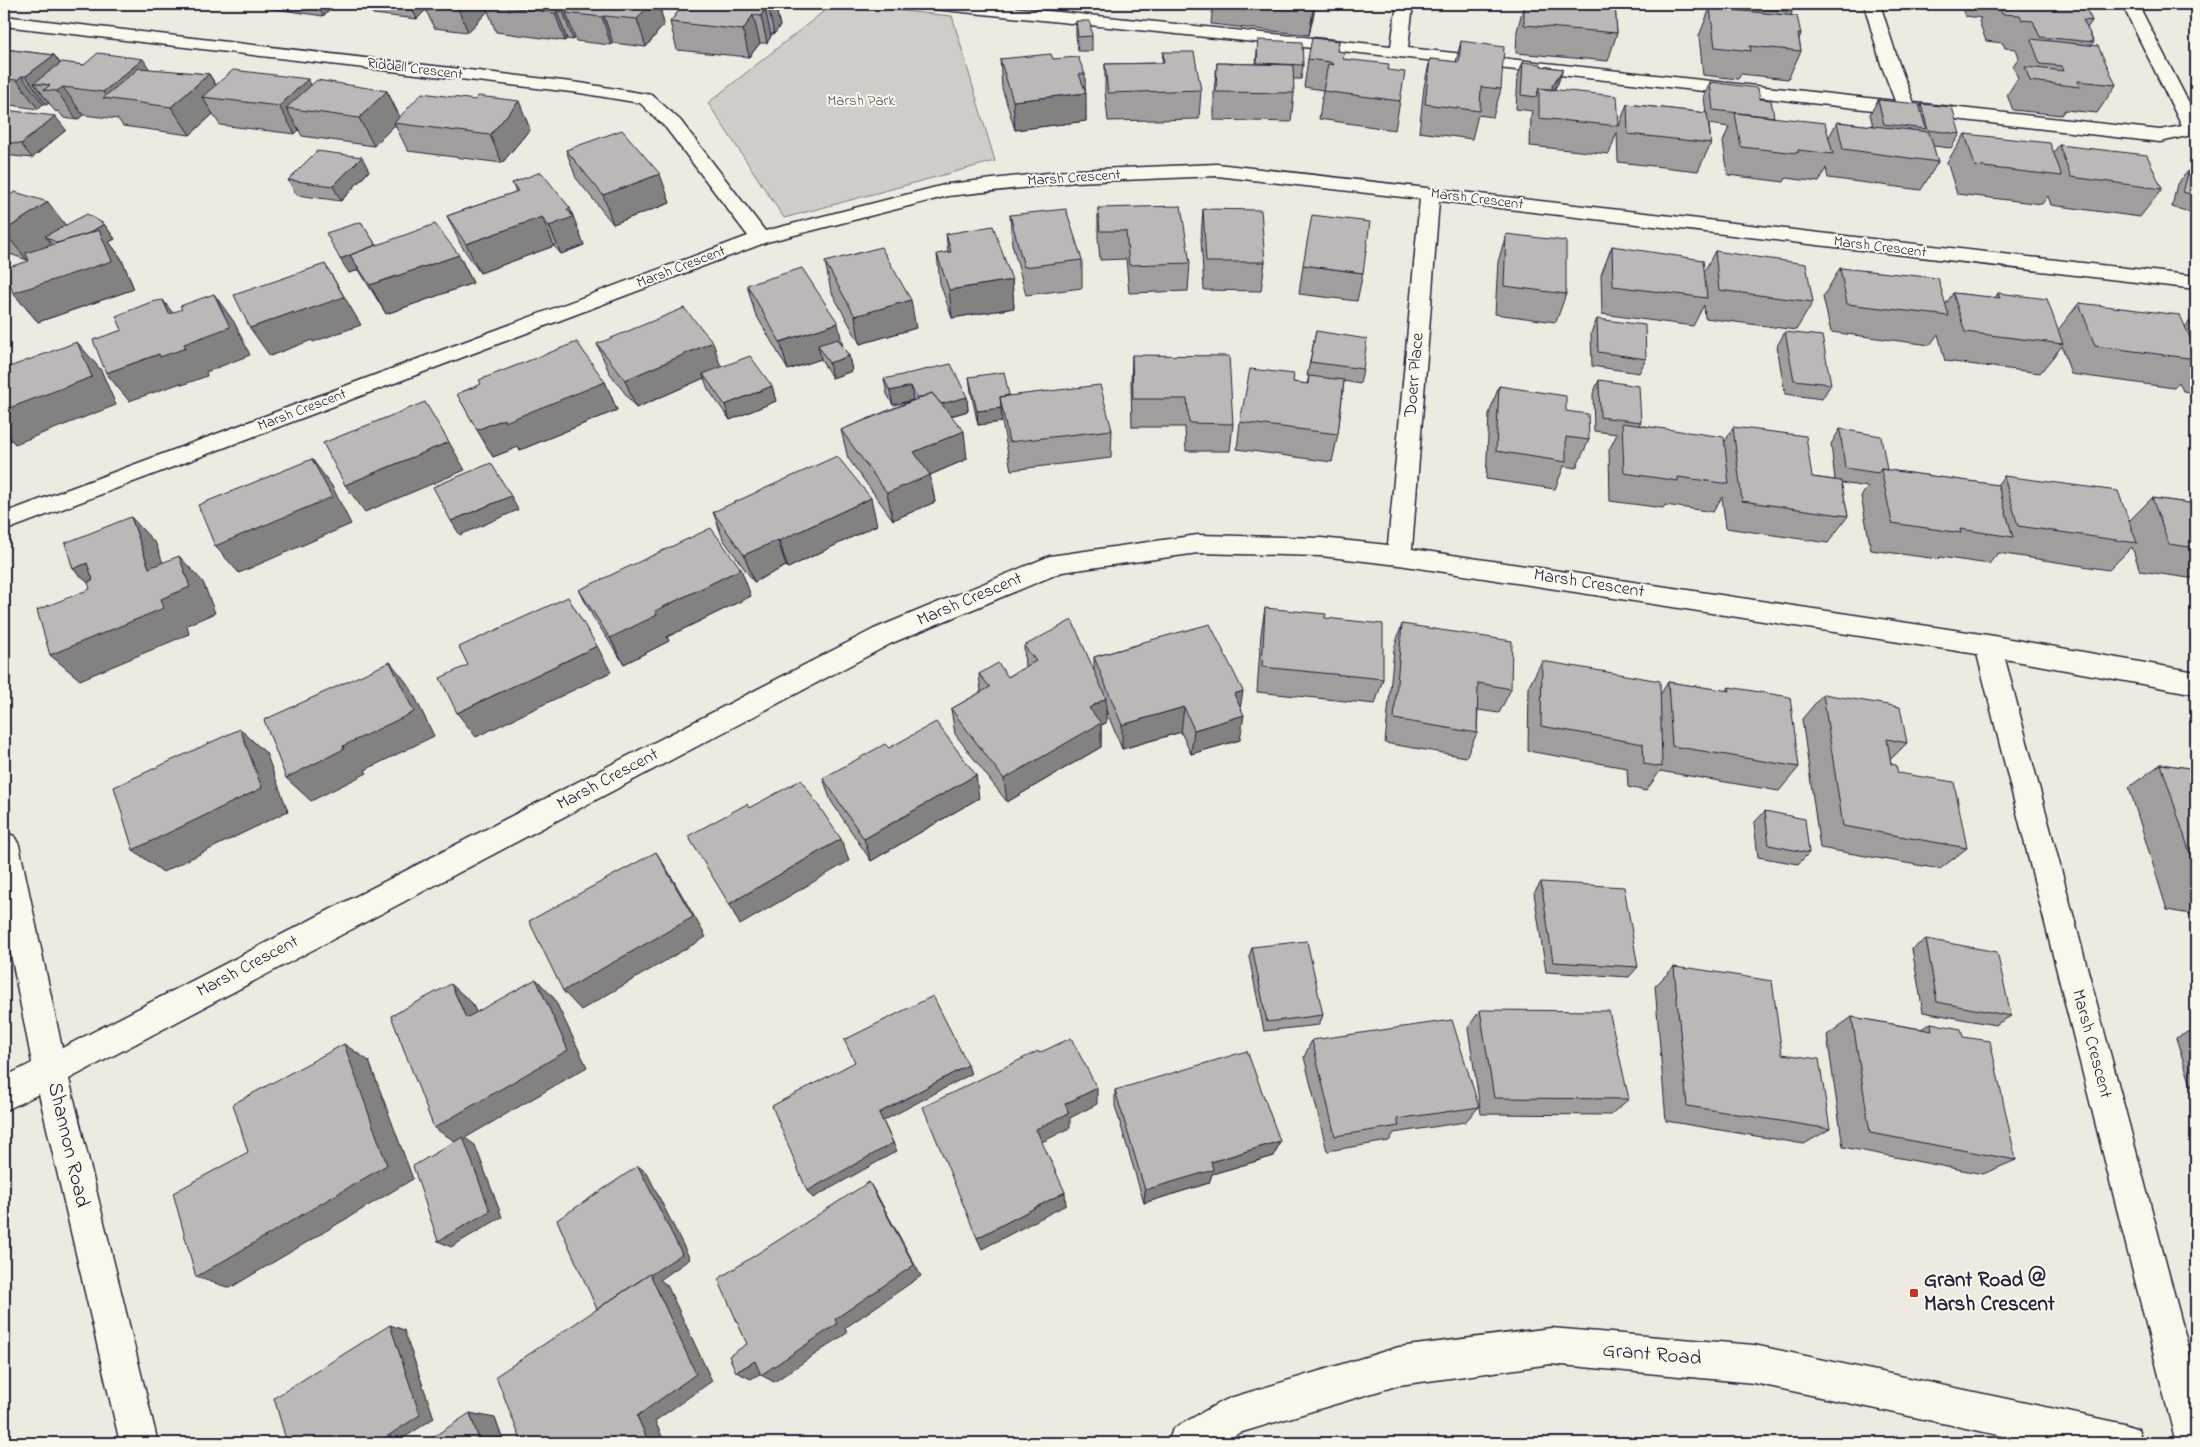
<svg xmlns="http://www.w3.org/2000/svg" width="2200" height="1447" viewBox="0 0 2200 1447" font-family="'Indie Flower',sans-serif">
<rect width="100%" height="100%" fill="#eeeae2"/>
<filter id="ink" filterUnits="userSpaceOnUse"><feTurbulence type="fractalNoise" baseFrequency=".02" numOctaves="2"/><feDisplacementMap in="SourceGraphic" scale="10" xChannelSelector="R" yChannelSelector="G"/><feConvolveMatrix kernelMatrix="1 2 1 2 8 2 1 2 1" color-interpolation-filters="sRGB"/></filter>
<g filter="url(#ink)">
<path fill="#d0cdc9" stroke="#797882" d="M833,4L952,16L995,161L784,218L708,103Z"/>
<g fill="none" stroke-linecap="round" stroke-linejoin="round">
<g stroke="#22223b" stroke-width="3">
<path id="minor" d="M926,4H980L1391,46L1397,4H1413L1408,48L1895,101L1881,64L1864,4H1880L1899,64L1914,103L2160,130L2182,126L2122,4H2138L2196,117V134L2160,142L1399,57L934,9L928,8Z
M4,16L580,83L652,95L680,120L765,231L948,184L1075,170L1217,164L2196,276V289L1439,201L1412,549L1988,635L2196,672V694L2005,659L2196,1376V1443H2176L1977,654L1399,565L1321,556L1198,553L1062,572L892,643L69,1079L158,1443H120L39,1094L4,1111V1077L32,1063L4,918V832L14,836L19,845L62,1048L874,629L1050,556L1198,535L1321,538L1388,545L1420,199L1217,176L1075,182L948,196L767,242L4,531V513L748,236L666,128L640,103L580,93L4,26Z
M1551,1328L1754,1345L2124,1424L2138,1429L2143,1443H2036L1754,1383L1551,1364L1399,1385L1239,1433L1222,1443H1168L1173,1429L1217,1404L1230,1398L1399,1347Z"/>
</g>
<use href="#minor" fill="#fbf7ec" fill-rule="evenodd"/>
</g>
<path fill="#a29e9e" stroke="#22223b" d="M261,4H336L323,16L262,7Z
M369,4H659L664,24L646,47L613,43L611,45L576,41L575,38L573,40L567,39L565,41L496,32L488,11L468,32L434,28L426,10L417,19L373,14Z
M684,4H775L780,26L774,34H771V36L767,43H760L749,57L677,50L670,22Z
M1080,4H1118L1116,7Z
M1213,4H1315L1309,35L1211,24Z
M1524,4H1615L1617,33L1608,61L1516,53L1517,31Z
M1711,4H1791L1792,12L1791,15L1801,34L1799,39L1801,51L1788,79L1741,74L1738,79L1703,75L1699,36L1710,8H1712Z
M1960,4H2084L2092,21L2087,28L2094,42L2092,45L2116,85L2097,113L2065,110L2061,115L2013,110L2007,95L2018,78L2013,66L2019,57L2016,49L2005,48L2003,43L1986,41L1979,21L1981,18L1965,16Z
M1076,21L1092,36V51H1078L1076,35Z
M1258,40L1303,65L1301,79H1293L1294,93L1291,122L1214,120V91L1217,63L1256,64Z
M1339,41L1338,51L1343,59L1388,70L1400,101L1395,130L1319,119L1323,90L1304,87L1308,59Z
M1461,41L1501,89L1493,117L1478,115L1472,139L1419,132L1424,87L1430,59L1456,62Z
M4,49L54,55L60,63L209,74L216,85H311L387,91L400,117L530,129L502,163L408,151L395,125L374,146L302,136L299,130L295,134L220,125L213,114L190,135L123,126L118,119L83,115L77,120L64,118L59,112L55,111L49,103L46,105L43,104L38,109L4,104Z
M1163,52L1201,90L1199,119L1108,121L1105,92V64L1162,63Z
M1000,59H1053L1085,74L1086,121L1015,130L1002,88Z
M1523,62L1541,66L1563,69L1558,83L1554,90L1619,126L1627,104L1706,113L1704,97L1710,82L1760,99L1773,117L1829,137L1837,122L1873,126L1870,114L1878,100L1920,106L1921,104L1960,134L1951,148L1933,146L1938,162L1921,190L1828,178L1826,168L1819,182L1786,178L1784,182L1728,175L1723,142L1729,127L1709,124L1711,143L1698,171L1618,162L1617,132L1609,154L1530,146L1531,116L1532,111L1516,109L1518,76Z
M4,118L66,130L32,158L4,155Z
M1965,134L2053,153L2059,145L2162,189L2140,217L2051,205L2048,196L2042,204L1957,194L1947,162Z
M566,150L670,203L613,224L576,178Z
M2189,170L2196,172V214L2172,207L2177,184Z
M369,171L341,201L297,195L288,180Z
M512,183L581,237L584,245L561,254L554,246L480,273L461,245L447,216L516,192Z
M4,194L66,225L104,224L115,239L109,242L121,258L134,289L38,322L13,293L29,261L28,259L27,260L4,252Z
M1098,208L1190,263L1188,291L1129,293L1126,259L1100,260L1098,237Z
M1203,209L1265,262L1261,291L1204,290L1201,238Z
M1010,215L1082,260V288L1026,295L1012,244Z
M361,222L376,245L459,255L473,283L386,314L359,270L349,273Z
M946,234L1012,280L1014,308L952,318L940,283L937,254L948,252Z
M1506,234L1566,294L1556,322L1495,314L1498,262Z
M1612,246L1704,272L1715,251L1813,302L1796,330L1705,318L1704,305L1693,326L1602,314L1601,275Z
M825,262L916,328L860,344L831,291Z
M1303,265L1363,273L1357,301L1299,294Z
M1840,268L1946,304L1953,293L1995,298L1998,293L2058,330L2079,303L2185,327L2190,321L2196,322V393L2183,391L2179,382L2174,388L2071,374L2062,346L2040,373L1945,361L1938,334L1930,345L1831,332L1823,297Z
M747,285L842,346L849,356L852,371L832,378L821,359L788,370L755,313Z
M1597,319L1646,359L1639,373L1592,366L1591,333Z
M1316,331L1363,369L1360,384L1344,381L1338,434L1332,462L1237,449L1240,422L1293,382L1307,384L1309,376H1307Z
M1785,332L1831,384L1822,399L1785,394L1777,346Z
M597,344L721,367L772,386L776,401L730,420L708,389L704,378L636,408L609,372Z
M1132,355L1233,424L1230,451H1186L1185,427H1132L1131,383Z
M969,377L1009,395L1112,430L1111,458L1011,470L1002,422L978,425L971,392Z
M884,379L967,397L968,411L951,416L967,459L930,475L935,502L893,520L848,458L841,430L913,400L893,405L887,394Z
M1599,380L1641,422L1639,425L1725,442L1733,427L1812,477L1835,480L1831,444L1840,429L1887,470L1997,485L2004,476L2129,521L2152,498L2196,504V579L2140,571L2132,547L2109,570L1998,553L1989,564L1940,557L1938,559L1871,550L1861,496L1868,487L1841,483L1848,516L1828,543L1726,528L1722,497L1713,512L1665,505L1663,508L1610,501L1609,450L1617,434L1594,431L1593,394Z
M605,382L617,410L520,450L518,447L493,457L457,394L481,384Z
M1499,386L1566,411L1589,440L1576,468L1564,466L1555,489L1486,479L1489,414Z
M713,512L877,525L788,568L786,566L754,582L723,539Z
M579,590L751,596L667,637L669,641L624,664L593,617Z
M1265,608L1383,679L1375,704L1257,692L1261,634Z
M1402,624L1511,689L1499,713L1478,710L1477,733L1466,757L1385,743L1394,649Z
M1140,643L1240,707V740L1191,754L1181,732L1122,749L1106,710V723L1101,725V747L1007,802L955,734L951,709L981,692L979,674L1008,677L1025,667L1024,646L1094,670V657L1140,644Z
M1542,661L1660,695L1668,682L1726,691L1729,687L1799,767L1779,791L1660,771L1646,791L1628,787L1627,768L1528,751L1529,686Z
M1823,694L1907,743L1890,760L1891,764L1898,773L1967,848L1940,869L1820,848L1802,719Z
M889,748L979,798L871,861L831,801L823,778Z
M2161,764L2196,769V915L2167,910L2129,787Z
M1765,811L1809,853L1798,864L1758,857L1754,823Z
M1541,882L1638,967L1629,977L1546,972L1534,893Z
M1926,939L2011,1016L1995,1025L1923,1012L1912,949Z
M1252,947L1323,1015L1319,1025L1264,1031L1249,957Z
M1674,967L1782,1054L1830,1129L1804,1144L1666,1121L1655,986Z
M1480,1010L1629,1099L1610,1115L1481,1114L1468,1028Z
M1852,1017L1921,1029L1931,1023L1963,1037L2016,1160L1983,1174L1843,1147L1827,1035Z
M2195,1029H2196V1101L2176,1038Z
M1312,1040L1479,1107L1465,1122L1394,1133L1389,1141L1327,1151L1304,1057Z
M1115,1090L1280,1141L1274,1156L1212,1174L1209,1183L1144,1203L1115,1106Z"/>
<path fill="#848181" stroke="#22223b" d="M317,4H336L323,16Z
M410,4H423L426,10L417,19Z
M456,4H495H485L488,11L468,32Z
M564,4H582L566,13L575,38L573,40L563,12V5Z
M650,4H659L664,24L646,47L637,19Z
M770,4H775L780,26L774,34L768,6Z
M1314,4H1315L1314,14L1309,35Z
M760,5L762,14L765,8L771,36L767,43L759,7Z
M557,11L567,39L565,41L555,13Z
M753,15L760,43L749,57L743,30Z
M604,16L613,43L611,45L602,17Z
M54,55L74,83L63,87L83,115L77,120L57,91L50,85L34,83L49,103L46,105L26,76Z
M143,59L161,87L108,99L103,92Z
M1563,69L1558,83L1551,95L1552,86Z
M209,74L224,99L202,97L213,114L190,135L171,107Z
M22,76L43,104L38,109L17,80Z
M308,79L323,107L286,108L299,130L295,134L279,106Z
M387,91L400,119L394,123L395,125L374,146L359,118Z
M1086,93V121L1015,130L1013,101Z
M519,101L530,129L502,163L490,135Z
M55,116L66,130L32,158L21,144Z
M362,157L369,171L341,201L333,186Z
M660,174L670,203L613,224L603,195Z
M48,202L70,231L45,236L51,243L27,260L4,232V231Z
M570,208L584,245L561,254L549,226L567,209Z
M542,217L554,246L480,273L466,244Z
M104,224L115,239L109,242L121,258L134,289L38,322L13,293L63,247Z
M350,255L359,270L349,273L340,259Z
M459,255L473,283L386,314L370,285Z
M325,264L361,325L313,342L312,340L270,356L250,328L294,312Z
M1012,280L1014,308L952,318L949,290Z
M214,294L234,322L250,355L206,372L207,376L182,385L181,383L129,401L106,373L159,354L184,344Z
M163,300L184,328L169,314Z
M911,300L916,328L860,344L855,316Z
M838,323L844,352L818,345L821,359L788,370L780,342Z
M77,342L101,370L116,405L15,444L4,432V410Z
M713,342L722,371L703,374L704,378L636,408L625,380Z
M849,356L852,371L832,378L829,363Z
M605,382L617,410L520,450L518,447L493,457L477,430L504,419Z
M772,386L776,401L730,420L725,405Z
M911,386L913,400L893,405L890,391Z
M967,397L968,411L924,423L921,409Z
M1001,408L1002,422L978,425L977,411Z
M964,431L967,459L930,475L935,502L893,520L887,493L914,452Z
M449,442L465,470L365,512L345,485Z
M312,459L332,486L351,524L239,573L215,546Z
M511,496L518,510L460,535L451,521Z
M871,498L877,525L788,568L779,541Z
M131,517L156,544L174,593L179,556L203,582L215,613L187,625L189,634L80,680L50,655L149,568Z
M778,540L786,566L754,582L744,555Z
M87,563L101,595L73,569Z
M741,569L751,596L667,637L669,641L624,664L610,638L655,611Z
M597,646L611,672L476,737L457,713Z
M390,662L410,687L434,736L365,770L367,773L311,801L286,778L343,746Z
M1243,691L1239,716L1234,694Z
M1106,698V723L1101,725V747L1007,802L1004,779L1089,708Z
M1184,707L1181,732L1122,749V725Z
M1244,715L1240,740L1191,754L1194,730Z
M240,729L266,753L288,811L163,872L133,850Z
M976,775L979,798L871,861L864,839Z
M841,839L849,861L740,925L729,904Z
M656,852L670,874L706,937L581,1010L563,991Z
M536,979L554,998L587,1067L465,1138L475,1145L502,1217L451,1247L438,1241L458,1143L434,1128Z
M451,984L472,1003L487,1037L466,1018Z
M344,1044L369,1061L413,1179L230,1288L196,1277Z
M968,1065L971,1074L883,1121L897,1151L813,1198L807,1191L879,1113Z
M1097,1088V1104L1070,1118V1128L1038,1144L1036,1129L1065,1104Z
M1280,1141L1274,1156L1212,1174L1209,1183L1144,1203L1145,1190L1211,1162Z
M638,1166L647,1173L690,1259L660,1280L667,1285L712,1381L655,1421L665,1443H649L637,1416L608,1315Z
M869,1182L877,1195L921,1276L845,1328L847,1333L774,1382L761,1375L835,1319Z
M1065,1192L1066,1205L982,1249L977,1238Z
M390,1325L404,1330L434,1418L396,1443H377Z
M755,1361L768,1369L751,1379L736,1372Z
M470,1413L495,1418L504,1443H480Z"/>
<path fill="#bcb8b8" stroke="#22223b" d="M485,4H564L563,5L569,6L563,12L557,11L555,13Z
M575,4H650L637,19L604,16L602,17L566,13Z
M684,4H770L768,6L760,5L759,7L765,8L761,16L753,15L743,30L670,22Z
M1283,4H1314L1313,7Z
M1524,4L1557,7V4H1615L1617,33L1524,25Z
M1729,4H1791L1792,12Z
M1999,4H2084L2092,21L2083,20L2094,42L2040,37L2033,21L2022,20L2020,15L2002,14Z
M1710,8L1797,16L1801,34H1798L1801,51L1750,46L1751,51L1715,47Z
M1076,21H1090L1092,36L1078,37Z
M1312,38L1339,41L1337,51L1344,52L1343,59L1389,64L1388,70L1405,72L1400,101L1323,91L1328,64L1334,65L1330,62L1308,59Z
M2031,39L2098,46L2116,85L2078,81L2080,87L2030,81L2025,67L2064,71L2062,66L2040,64Z
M1258,40L1302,42L1303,65L1257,63Z
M1461,41L1504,47L1501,89L1481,87L1480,111L1425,104L1430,59L1459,62Z
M4,49L54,55L26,76H22L17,80L4,79Z
M1163,52H1194L1201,90L1108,93L1105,64L1164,63Z
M98,53L143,59L103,92L63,87L57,91L44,90L50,85L34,83L62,62L84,65Z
M1051,54L1053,59L1078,57L1085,74H1079L1086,93L1013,101L1000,59Z
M1523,62L1541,64V66L1563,69L1552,86V90L1539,88L1536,97L1521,95Z
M1217,63L1293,65L1294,93L1216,92Z
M139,68L209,74L171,107L103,98Z
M233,70L308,79L279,106L202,97Z
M317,80L387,91L359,118L286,108Z
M1710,82L1758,88L1760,99L1771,100L1774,117L1713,110Z
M1539,88L1617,96L1619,126L1539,118Z
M422,93L475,100L478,96L519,101L490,135L394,123Z
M1878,100L1919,104L1926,129L1884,124Z
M1627,104L1707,113L1711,143L1628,134Z
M1921,104L1952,107L1960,134L1928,130Z
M13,111L55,116L21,144L4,142V118Z
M1735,113L1825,123L1833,154L1798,150V153L1741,147Z
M1837,122L1929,132L1938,162L1843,149Z
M622,130L660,174L603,195L566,150Z
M1965,134L2050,143L2062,176L1975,166Z
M2059,145L2147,155L2162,189L2071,177Z
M317,151L362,157L333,186L288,180Z
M2189,170L2196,172V196L2183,192Z
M541,172L570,208L567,209L573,217L549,226L542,217L466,244L447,216L518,191L512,183Z
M15,192L48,202L4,231V199Z
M4,194L9,195L4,199Z
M1181,206L1190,263L1129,265L1126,231H1100L1098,208Z
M1066,209L1082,260L1024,267L1010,215Z
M1203,209L1261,210L1265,262H1206Z
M87,214L104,224L87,234L57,243L45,236Z
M1312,215L1370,222L1363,273L1303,265Z
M361,222L376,245L340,259L326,233Z
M435,224L459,255L370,285L350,255Z
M993,226L1012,280L949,290L937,254L951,252L946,234Z
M99,230L112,261L13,293L5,268L29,261L26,253Z
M1506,234L1566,241V294L1504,286Z
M1612,246L1703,260L1707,298L1613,286Z
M881,247L911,300L855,316L825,262Z
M1715,251L1806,264L1813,302L1719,290Z
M325,264L344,297L295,314L294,312L250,328L234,295Z
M802,268L838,323L780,342L747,285Z
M1840,268L1938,278L1949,316L1847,304Z
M1953,293L2000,298L1998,293L2047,299L2063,344L1965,332Z
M214,294L230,327L184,344L186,348L160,357L159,354L106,373L93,340L122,330L116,316L151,302L163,300L169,314L182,309L180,306Z
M2079,303L2180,315L2196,351V359L2095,346Z
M684,308L713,342L625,380L597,344Z
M1597,319L1645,325L1646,359L1598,352Z
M2190,321L2196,322V335Z
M1316,331L1367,339L1363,369L1310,362Z
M1785,332L1822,336L1831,384L1794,380Z
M838,339L849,356L829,363L818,345Z
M77,342L92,377L4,410V369Z
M577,342L605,382L505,422L504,419L477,430L457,394L481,384L479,380Z
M1132,355L1229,356L1233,424L1189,423L1187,399H1133Z
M750,356L772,386L725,405L703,374Z
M951,364L967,397L941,404L932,393L917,399L911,386L890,391L884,379Z
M1250,369L1294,374L1293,382L1308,384L1309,376L1344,380L1338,434L1240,422Z
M1004,372L1009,395L1000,397L1001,408L977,411L969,377Z
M1599,380L1639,386L1641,422L1600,417Z
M1100,385L1112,430L1009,442L1000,397Z
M1499,386L1566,396V411L1588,414L1589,440L1566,437V462L1496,451Z
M932,393L964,431L914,452L930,475L887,493L841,430Z
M425,402L449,442L345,485L323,443Z
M1622,423L1724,437L1729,484L1678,477V481L1624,473Z
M1733,427L1806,436L1812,477L1841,481L1848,516L1742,501Z
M1840,429L1881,436L1887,470L1881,469L1878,473L1845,468Z
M837,456L871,498L779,541L778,540L744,555L713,512Z
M312,459L332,497L215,546L198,505Z
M491,463L511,496L451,521L433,487Z
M1881,469L1998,485L2013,537L1960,529L1961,533L1892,523Z
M2004,476L2118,491L2137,543L2018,526Z
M2152,498L2196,504V548L2169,544Z
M131,517L149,568L179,556L190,587L161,599L164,608L50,655L37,610L90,589L88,582L93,580L87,563L73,569L65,543Z
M711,528L741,569L655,611L657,615L610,638L579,590Z
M568,597L597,646L457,713L440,678L468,665L459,647Z
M1265,608L1326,614L1325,618L1383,624V679L1262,667Z
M1072,620L1106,698L1089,708L1101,723L1004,779L951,709L990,687L979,674L998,663L1008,677L1036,661L1024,646Z
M1210,624L1243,691L1234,694L1244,715L1194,730L1184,707L1122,725L1094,657L1140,644V643Z
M1402,624L1512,641L1511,689L1478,683L1477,733L1394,719Z
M1542,661L1660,681L1662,767L1644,764L1643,744L1541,726Z
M390,662L414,712L343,746L344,749L286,778L264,720Z
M1668,682L1730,691L1729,687L1790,697L1799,767L1672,746Z
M1823,694L1900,707L1907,743L1887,739L1891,764L1896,765L1898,773L1954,782L1967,848L1843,826Z
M936,722L976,775L864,839L823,778L885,744L889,748Z
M240,729L262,788L133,850L114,787Z
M2161,764L2196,769V872Z
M801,780L841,839L729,904L688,836L747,804L749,808Z
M1765,811L1805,819L1809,853L1769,845Z
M656,852L693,917L563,991L529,921Z
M1541,882L1624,887L1638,967L1553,962Z
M1926,939L1997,952L2011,1016L1937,1002Z
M1307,941L1323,1015L1267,1022L1252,947Z
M1674,967L1688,969L1690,968L1772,981L1782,1054L1819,1059L1830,1129L1687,1106Z
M536,979L568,1050L434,1128L391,1016L451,984L466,1018Z
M933,996L968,1065L879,1113L893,1143L807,1191L772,1106L855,1062L844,1040Z
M1480,1010L1609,1011L1629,1099L1494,1098Z
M1852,1017L1932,1031L1931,1023L1961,1029L1963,1037L1990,1041L2016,1160L1870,1133Z
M1452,1020L1479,1107L1397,1119L1399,1126L1335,1136L1312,1040Z
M1071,1038L1097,1088L1065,1104L1069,1113L1036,1129L1065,1192L977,1238L923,1107L1038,1051L1039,1053Z
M344,1044L387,1165L196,1277L173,1193L248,1152L233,1104Z
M1247,1051L1280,1141L1211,1162L1213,1170L1145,1190L1115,1090Z
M463,1137L490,1211L438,1241L413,1166Z
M638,1166L682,1254L650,1275V1274L597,1309L557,1220Z
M869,1182L914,1265L835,1319L837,1324L761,1375L755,1361L736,1372L729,1356L747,1344L718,1279Z
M650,1274L696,1374L637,1416L649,1443H522L496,1376Z
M390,1325L420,1415L377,1443H287L274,1398Z
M470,1413L480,1443H424Z"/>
</g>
<rect fill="#c8321e" stroke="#fbf7ec" stroke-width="2" x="1909" y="1288" width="10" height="10" rx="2.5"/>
<g text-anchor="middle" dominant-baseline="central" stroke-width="4" stroke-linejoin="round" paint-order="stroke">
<g font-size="15" fill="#22223b" stroke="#fbf7ec">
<text transform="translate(415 69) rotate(7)">Riddell Crescent</text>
<text transform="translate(1074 178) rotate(-4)">Marsh Crescent</text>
<text transform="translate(1477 199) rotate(7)">Marsh Crescent</text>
<text transform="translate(1880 247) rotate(7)">Marsh Crescent</text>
<text transform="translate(681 267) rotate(-21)">Marsh Crescent</text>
<text transform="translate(302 410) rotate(-21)">Marsh Crescent</text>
</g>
<g font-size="15" fill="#565566" stroke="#fbf7ec">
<text x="861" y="101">Marsh Park</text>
</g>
<g font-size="18" fill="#22223b" stroke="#fbf7ec">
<text transform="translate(1415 375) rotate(-85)">Doerr Place</text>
<text transform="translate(1589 584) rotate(9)">Marsh Crescent</text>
<text transform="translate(970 600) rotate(-23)">Marsh Crescent</text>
<text transform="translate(608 780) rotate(-28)">Marsh Crescent</text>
<text transform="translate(248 967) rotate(-28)">Marsh Crescent</text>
<text transform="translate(2091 1044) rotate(75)">Marsh Crescent</text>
</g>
<g font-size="21" fill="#22223b" stroke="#fbf7ec">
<text transform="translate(68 1145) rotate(77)">Shannon Road</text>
<text transform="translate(1652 1355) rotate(5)">Grant Road</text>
</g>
<g font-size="21" font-weight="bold" fill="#22223b" stroke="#fbf7ec" text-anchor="start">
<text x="1924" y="1281">Grant Road @<tspan x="1924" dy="24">Marsh Crescent</tspan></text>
</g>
</g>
<rect width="2200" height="1447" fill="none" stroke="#fbf7ec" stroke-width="20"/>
<rect x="10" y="10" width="2180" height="1427" fill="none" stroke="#22223b" stroke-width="2" filter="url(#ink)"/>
</svg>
